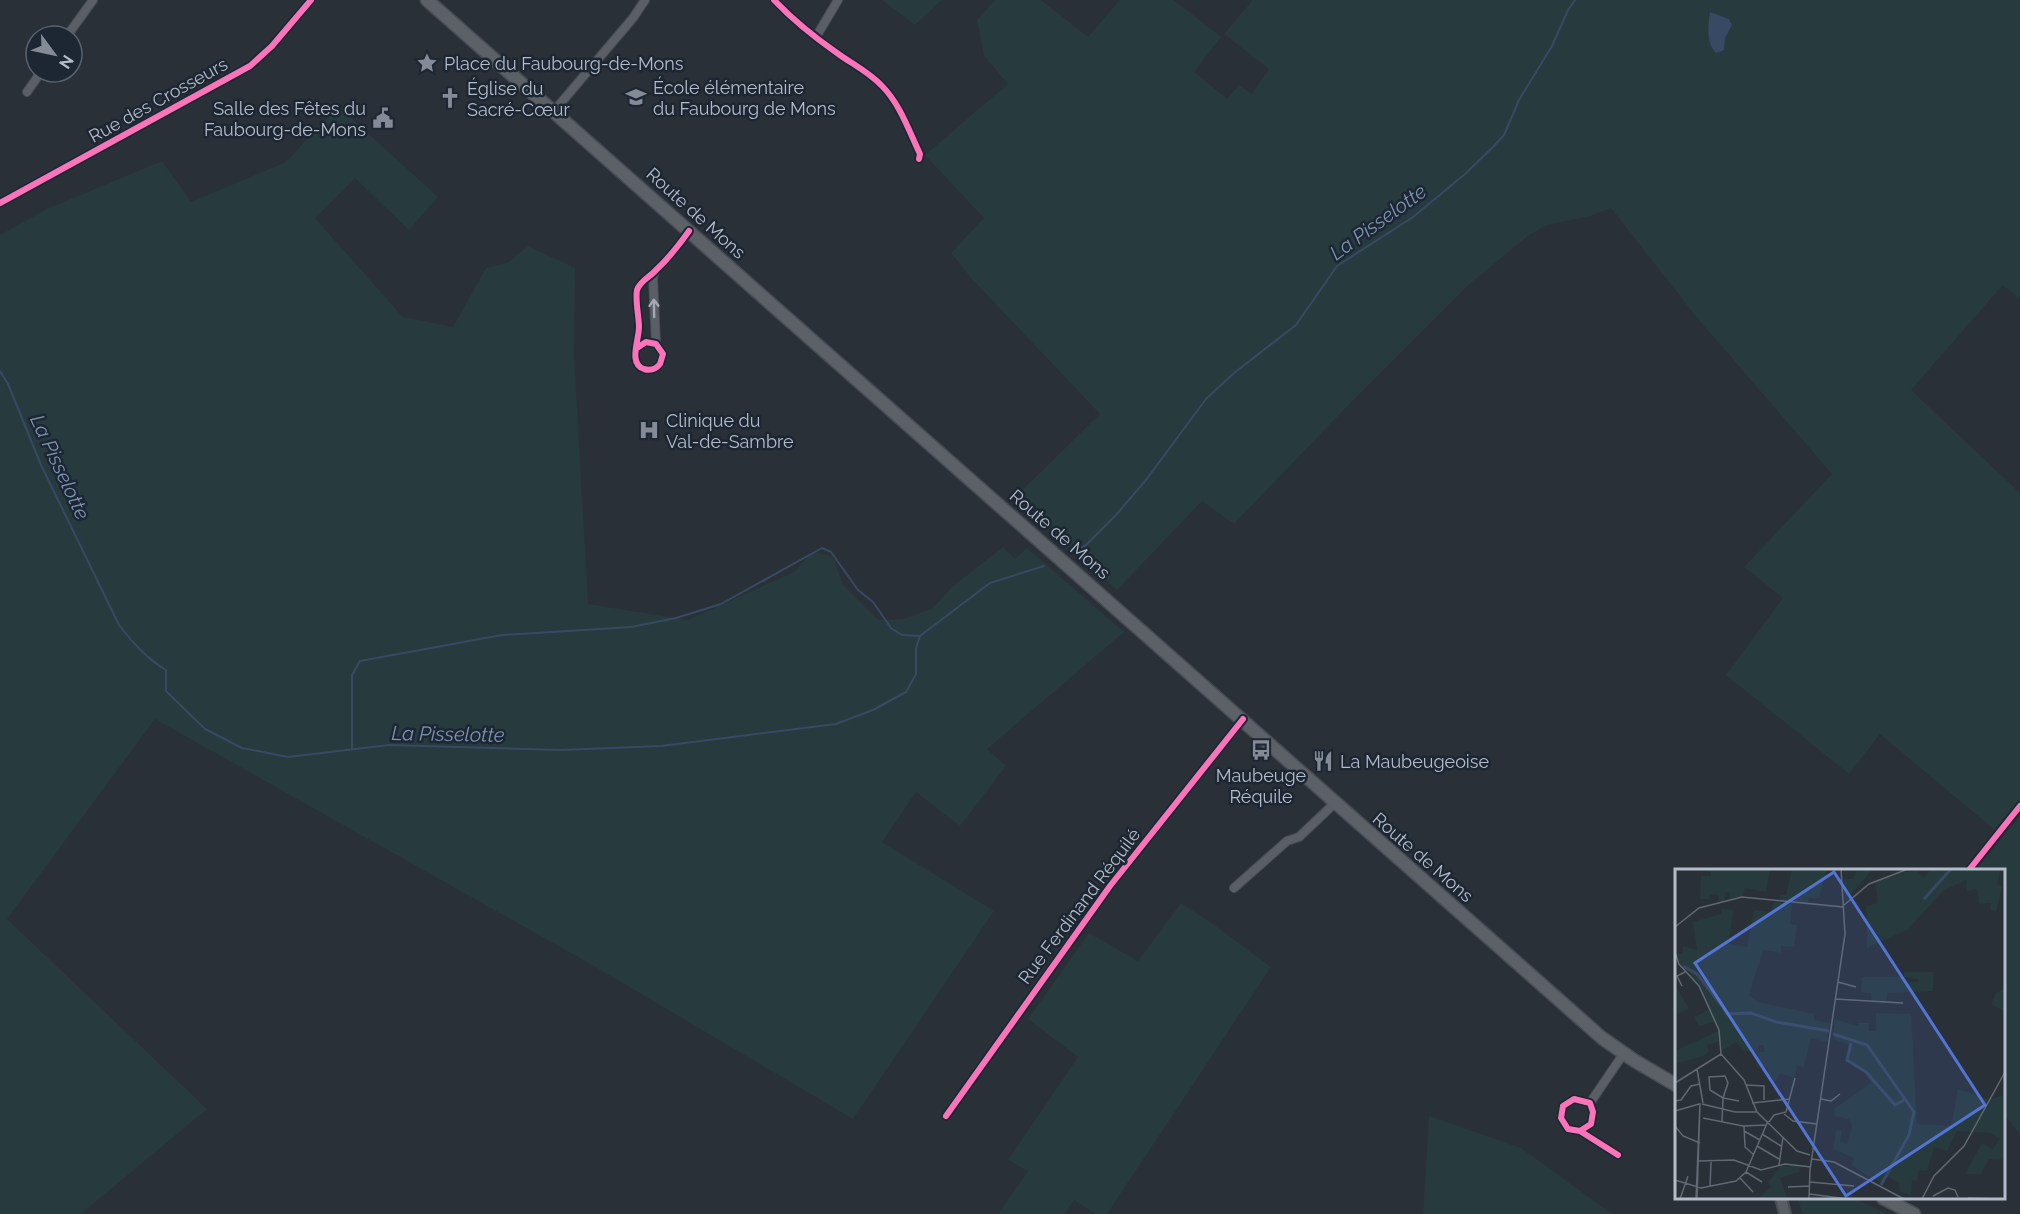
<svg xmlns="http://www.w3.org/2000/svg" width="2020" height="1214" viewBox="0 0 2020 1214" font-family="Raleway,sans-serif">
<rect width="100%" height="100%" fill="#2a3038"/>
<path fill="#273a3e" d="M882,0H942L915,25Z
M995,0H1041L1088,37L1120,0H1174L1221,37L1194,72L1227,99L1239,85L1252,94L1269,69L1224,34L1253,0H2020V299L2003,285L1911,390L2020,493V799L1995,830L1880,734L1849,774L1726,675L1783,598L1744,567L1832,474L1698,319L1611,208L1590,216L1547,225L1529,235L1466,287L1362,391L1234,524L1202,501L1117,590L1015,497L1100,414L972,279L951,253L984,218L925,155L1008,84L984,56L977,20Z
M338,106L438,197L409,230L355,178L315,218L403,317L453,327L486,268L509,262L528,246L575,268L574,355L588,604L688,620L794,572L812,552L827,555L834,559L843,585L878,620L904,619L933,608L952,587L1003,547L1015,559L1027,548L1124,632L987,749L1006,766L960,826L916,792L882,842L994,911L853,1119L587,962L155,719L7,919L207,1109L81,1214H0V235L47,209L162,161L191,202L286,162Z
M2020,816V1134L2004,1114V870H1976Z
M1181,903L1213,924L1271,967L1107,1214H1096L1074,1200L1065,1214H998L1028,1171L1008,1160L1078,1057L1028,1019L1089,933L1138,961Z
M1429,1116L1521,1148L1612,1214H1423Z
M1797,1198H1853L1888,1214H1803Z"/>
<path fill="#384963" d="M1710,12L1729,19L1732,25L1725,38L1724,50L1716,53C1706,43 1708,25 1710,12Z"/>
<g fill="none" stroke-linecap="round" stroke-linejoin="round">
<path stroke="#384963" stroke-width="2" d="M0,371L8,384L41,465L119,625C133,643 146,658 166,670V691L205,729L242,748L288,757L389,745L561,750L661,746L836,724L873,710L906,692L916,674V648L920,636L990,583L1044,566
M1073,551L1085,546L1115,516L1146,480L1206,399L1234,373L1296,325L1337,266L1413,217L1465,174L1493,147L1504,135L1519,100L1552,46L1568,10L1575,0
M352,749V675L360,661L502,635L631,627L676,618L721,604L822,548L831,552L858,590L873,602L891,628L902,635L920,636"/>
<g stroke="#484c53" stroke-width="10">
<path id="street" d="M774,0C793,20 814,37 837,53C852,64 869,72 882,86C900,104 909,131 920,154L919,159
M67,36L93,0
M816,37L838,0
M27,92L41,72
M554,111L633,18L645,0
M0,203L250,66L272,46L311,0
M655,271L653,278L656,344
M637,348L646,342L656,344L663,354L660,364C656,369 651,371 644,369C628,364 639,340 639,327C639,318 635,299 637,290C640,281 650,277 656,270C668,259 679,245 689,231
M1969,870L2020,806
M1234,888L1287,841L1299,837L1335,803
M1590,1103L1624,1053
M946,1116L1110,886L1243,719
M1580,1131L1591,1124L1593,1112L1590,1103L1574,1099L1563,1106L1561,1118L1568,1129L1580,1131L1618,1155"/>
</g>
<g stroke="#484c53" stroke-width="14">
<path id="secondary" d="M1781,1198L1785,1214"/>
</g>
<g stroke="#484c55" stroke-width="15">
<path id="primary" d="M427,0L1602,1038L1635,1061L1676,1085
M1883,1198L1914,1214"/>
</g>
<use href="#street" stroke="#5a5e66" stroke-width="8"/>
<use href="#secondary" stroke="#595d64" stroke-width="10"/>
<use href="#primary" stroke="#5c6168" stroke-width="12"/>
<g stroke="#1d2633" stroke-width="10">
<path id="cycleway" d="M774,0C793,20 814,37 837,53C852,64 869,72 882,86C900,104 909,131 920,154L919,159
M0,203L250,66L272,46L311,0
M637,348L646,342L656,344L663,354L660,364C656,369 651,371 644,369C628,364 639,340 639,327C639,318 635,299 637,290C640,281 650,277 656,270C668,259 679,245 689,231
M1969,870L2020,806
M946,1116L1110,886L1243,719
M1580,1131L1591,1124L1593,1112L1590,1103L1574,1099L1563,1106L1561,1118L1568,1129L1580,1131L1618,1155"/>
</g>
<use href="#cycleway" stroke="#fb73b8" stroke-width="6"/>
</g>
<defs><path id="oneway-shaft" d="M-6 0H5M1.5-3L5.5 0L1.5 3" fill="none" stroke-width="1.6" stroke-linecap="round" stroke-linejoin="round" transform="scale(1.5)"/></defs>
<use stroke="#a2a9b5" href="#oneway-shaft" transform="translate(654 308) rotate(-91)"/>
<defs>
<g id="sight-bare" transform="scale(1.62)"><path d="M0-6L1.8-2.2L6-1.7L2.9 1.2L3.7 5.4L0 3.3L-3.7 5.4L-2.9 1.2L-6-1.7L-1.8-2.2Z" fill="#848b96" stroke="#1d2633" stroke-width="2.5" paint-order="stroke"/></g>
<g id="school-bare" transform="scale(1.62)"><path d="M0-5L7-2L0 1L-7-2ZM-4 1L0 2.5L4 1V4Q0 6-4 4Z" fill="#848b96" stroke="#1d2633" stroke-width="2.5" paint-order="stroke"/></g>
<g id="church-bare" transform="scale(1.62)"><path d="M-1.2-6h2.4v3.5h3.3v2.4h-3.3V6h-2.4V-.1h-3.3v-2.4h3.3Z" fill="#848b96" stroke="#1d2633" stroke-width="2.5" paint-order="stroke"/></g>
<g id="civic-bare" transform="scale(1.62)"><path d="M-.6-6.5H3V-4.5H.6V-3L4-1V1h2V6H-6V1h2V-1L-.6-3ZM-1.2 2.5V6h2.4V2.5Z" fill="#848b96" stroke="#1d2633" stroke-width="2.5" paint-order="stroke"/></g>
<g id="hospital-bare" transform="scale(1.62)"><path d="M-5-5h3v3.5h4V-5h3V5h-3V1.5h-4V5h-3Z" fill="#848b96" stroke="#1d2633" stroke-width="2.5" paint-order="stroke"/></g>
<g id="bus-bare" transform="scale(1.62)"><path d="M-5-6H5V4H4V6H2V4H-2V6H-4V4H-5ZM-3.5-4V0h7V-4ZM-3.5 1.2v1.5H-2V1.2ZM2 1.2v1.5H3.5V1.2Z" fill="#848b96" stroke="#1d2633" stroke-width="2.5" paint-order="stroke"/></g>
<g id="restaurant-bare" transform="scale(1.62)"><path d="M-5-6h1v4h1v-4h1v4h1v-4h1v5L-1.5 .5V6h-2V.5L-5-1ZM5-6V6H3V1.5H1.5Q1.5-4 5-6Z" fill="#848b96" stroke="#1d2633" stroke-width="2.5" paint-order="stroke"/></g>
</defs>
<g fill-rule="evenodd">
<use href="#sight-bare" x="427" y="63"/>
<use href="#school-bare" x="636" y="97"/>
<use href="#church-bare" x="450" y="98"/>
<use href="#civic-bare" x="383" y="118"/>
<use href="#hospital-bare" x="649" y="430"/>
<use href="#bus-bare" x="1261" y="750"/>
<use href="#restaurant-bare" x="1323" y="761"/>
</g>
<g text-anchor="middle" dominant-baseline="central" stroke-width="5" stroke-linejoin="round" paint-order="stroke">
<g font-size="18" fill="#b4bcc9" stroke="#1d2633" text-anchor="start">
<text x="444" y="63">Place du Faubourg-de-Mons</text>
<text x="653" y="87">École élémentaire<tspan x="653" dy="21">du Faubourg de Mons</tspan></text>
<text x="467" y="88">Église du<tspan x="467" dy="21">Sacré-Cœur</tspan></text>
<text x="366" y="108" text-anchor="end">Salle des Fêtes du<tspan x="366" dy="21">Faubourg-de-Mons</tspan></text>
<text x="666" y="420">Clinique du<tspan x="666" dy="21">Val-de-Sambre</tspan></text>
<text x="1340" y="761">La Maubeugeoise</text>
<text x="1261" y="775" text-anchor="middle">Maubeuge<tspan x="1261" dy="21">Réquile</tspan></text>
</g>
<g font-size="18" fill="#b4bcc9" stroke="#1d2633">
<text transform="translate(158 100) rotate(-29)">Rue des Crosseurs</text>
<text transform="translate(696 213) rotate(42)">Route de Mons</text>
<text transform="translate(1060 534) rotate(41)">Route de Mons</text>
<text transform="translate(1423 857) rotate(41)">Route de Mons</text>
<text transform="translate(1079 906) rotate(-53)">Rue Ferdinand Réquilé</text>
</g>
<g font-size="20" font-style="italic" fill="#7c92b1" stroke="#1d2633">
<text transform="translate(1378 222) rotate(-36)">La Pisselotte</text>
<text transform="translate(60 467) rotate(65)">La Pisselotte</text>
<text transform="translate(448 734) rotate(1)">La Pisselotte</text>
</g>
</g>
<g transform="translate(1675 869)">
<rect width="330" height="330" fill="#2a3038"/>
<path d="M26,0H95L91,23L70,19L68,27L54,30L55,24L51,23L49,32L43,33L44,26L35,25L34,30H25V36L26,7H36V3ZM117,0H152L144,29H134L132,35L105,32V26H111ZM182,0H198L170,32L168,10H178ZM256,0H326L322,15L327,18L321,43L315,41L316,34L304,35L302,20L292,22L291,11L268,22L232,61L192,79L191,37L203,34L200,13L231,3L242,2L249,9ZM98,33L117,35L115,55L122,56L119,78L106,77V84L88,81L74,126L83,133L139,145V151L155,154L152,173L136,169L129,198L122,197L119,209L105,204L100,213L92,211L93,199L82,197L83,183H90L88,176H84L83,183L70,182L61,173L47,182L46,172L32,176L34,183L28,187L0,195V182L43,162L39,153L24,157L19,148L34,141L25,116L5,94L2,85H7L8,77L22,81L18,53L46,45L47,40L58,41L54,75L72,78L79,41L97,43ZM229,103H259L258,122L212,124L211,132H197L196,124L186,123L187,108H228L229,113H243V110L229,108ZM0,116L14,140L1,145L0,143ZM330,119V142L316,136L321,124ZM201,144L236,145L242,255L276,257L283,220L314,230L330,226V291L314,290L306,305H290L307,274L318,280L325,270L315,264L282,262L272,282L259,278L252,302L244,301L242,312L237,311L236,326L225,323L224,314L211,307L207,314L191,306L177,296L179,289L158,280L161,261L167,262L165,272L172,274L177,257L174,250L160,247L159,240L196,214L191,201L174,192V176L159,170V150L183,157L184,154H194V162H201ZM106,297H124L125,303L105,309L112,329L83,330L96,318L93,313Z" fill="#273a3e"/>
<path fill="none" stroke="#384963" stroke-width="3" d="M249,30L276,0M8,97L22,105L47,137M48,139L52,145L76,144L101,153L154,162M158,165L192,176L239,243L234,266L206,316M176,174L172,191L191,203L220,236L231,230"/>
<path fill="none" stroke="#616872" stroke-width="1.5" d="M169,36L194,15L233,0M0,58L24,39L67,28L168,38M0,83L4,95L24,117L44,161L46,185L69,211L82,243L122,282L135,286M163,113L181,118M7,117L2,107L10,103M160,130L228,134M22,200L28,234M0,214L46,185M71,216L89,217V231M146,230L156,232L165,225M0,232L6,231L16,217L25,215M77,234L114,230M27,235L60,243H82M0,242L24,235M109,245L118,252L142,255M28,249L68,257L91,256M47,253L48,229L35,221L34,208L50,207L53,214L48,229L64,232M94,253L99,246L111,243L120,209M0,257L8,267L25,274M69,257L70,278L79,286M69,262L85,271M87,265L106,277M82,277L104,290M137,290L159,293L229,330M23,292L59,291L86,301L110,295L136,298M104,296L108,268M71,303L87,313M65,309L78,323M0,311L26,319L61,312L71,303L93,252M135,313L179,317M35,318L36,293M113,318L134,317M134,325L173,330M258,327L273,319L280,321L283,328M293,329L327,330M5,330L13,307M21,330L25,234L22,330M134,330L135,301L170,65L166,0M247,330L259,307L289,277L330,203M274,330H293"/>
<path fill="#5274d3" fill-opacity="0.15" stroke="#5274d3" stroke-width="3" d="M159,3L310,236L171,327L20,94Z"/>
<rect width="330" height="330" fill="none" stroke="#b4bcc9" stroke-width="3"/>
</g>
<g transform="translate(54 54) rotate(123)"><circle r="28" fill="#1d2633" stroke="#59626f" stroke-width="1.5"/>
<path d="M0-4.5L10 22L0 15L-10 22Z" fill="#848b96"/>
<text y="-9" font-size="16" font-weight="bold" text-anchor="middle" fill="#b4bcc9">N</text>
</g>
</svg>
